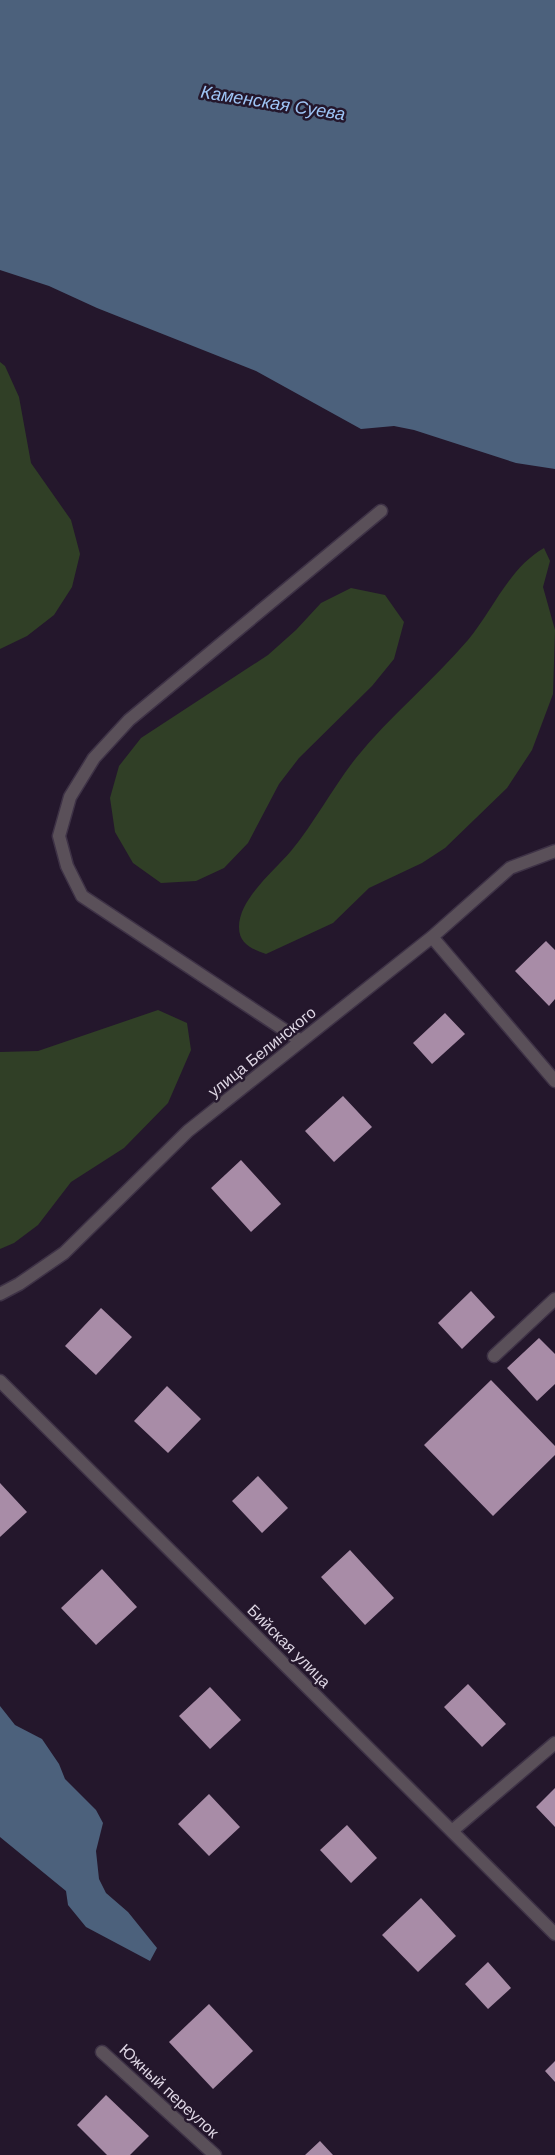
<svg xmlns="http://www.w3.org/2000/svg" width="555" height="2155" viewBox="0 0 555 2155" font-family="Helvetica,sans-serif">
<rect width="100%" height="100%" fill="#24172c"/>
<path fill="#303f26" d="M0,362L5,366L19,397L31,463L71,520L80,554L72,587L54,615L27,636L0,649Z
M544,548L550,561L543,587L555,630L553,694L532,750L507,788L445,848L422,863L369,888L333,923L266,954C252,949 239,944 239,927C239,899 274,871 291,851C315,822 333,787 356,758C390,716 433,681 468,640C493,610 509,568 544,548Z
M351,588L385,595L404,622L394,659L372,686L299,758L279,784L248,843L224,868L196,881L161,883L133,863L115,832L110,798L119,766L141,738L268,655L296,630L321,603Z
M158,1010L187,1023L191,1050L168,1103L124,1148L71,1182L38,1225L14,1243L0,1249V1052L38,1051Z"/>
<path fill="#4c617c" d="M0,0H555V469L516,463L414,430L394,426L361,429L256,371L97,308L49,286L0,270Z
M0,1706L15,1725L42,1739L59,1764L65,1779L96,1810L103,1823L96,1851L99,1879L106,1893L128,1912L157,1948L150,1961L86,1927L68,1905L66,1891L0,1837Z"/>
<path fill="#a88ca7" d="M546,941L555,950V999L549,1006L515,971Z
M445,1013L465,1034L432,1064L413,1043Z
M343,1096L372,1127L334,1162L305,1131Z
M241,1160L281,1204L251,1232L211,1188Z
M471,1291L495,1317L462,1349L438,1323Z
M101,1308L132,1337L96,1375L65,1346Z
M539,1338L555,1354V1384L537,1401L507,1368Z
M491,1380L555,1446V1455L493,1516L424,1445Z
M167,1386L201,1419L168,1453L134,1421Z
M258,1476L288,1508L262,1533L232,1501Z
M0,1483L27,1512L0,1537Z
M350,1550L394,1598L365,1625L321,1577Z
M102,1569L137,1607L96,1645L61,1608Z
M468,1684L506,1724L482,1747L444,1707Z
M210,1687L241,1720L210,1749L179,1716Z
M555,1788V1827L536,1807Z
M209,1794L240,1827L209,1856L178,1824Z
M347,1825L377,1858L351,1883L320,1850Z
M421,1898L456,1936L418,1972L382,1935Z
M488,1962L511,1988L488,2009L465,1984Z
M209,2004L253,2051L213,2089L169,2042Z
M555,2061V2082L545,2071Z
M106,2095L149,2136L130,2155H107L77,2125Z
M320,2141L333,2155H305Z"/>
<g fill="none" stroke-linecap="round" stroke-linejoin="round">
<g stroke="#3e3246" stroke-width="15">
<path id="minor" d="M432,937L555,1081
M301,1041L82,896L67,866L59,836L70,797L94,758L129,720L381,511
M0,1294L19,1284L64,1253L188,1131L432,937L510,868L555,851
M494,1356L555,1299
M0,1381L555,1934
M452,1831L555,1743
M102,2052L215,2155"/>
</g>
<use href="#minor" stroke="#5a5059" stroke-width="12"/>
</g>
<g text-anchor="middle" dominant-baseline="central" stroke-width="5" stroke-linejoin="round" paint-order="stroke">
<g font-size="16" fill="#ddd5e3" stroke="#24172c">
<text transform="translate(262 1052) rotate(-39)">улица Белинского</text>
<text transform="translate(289 1646) rotate(45)">Бийская улица</text>
<text transform="translate(169 2091) rotate(43)">Южный переулок</text>
</g>
<g font-size="18" font-style="italic" fill="#9ec4f5" stroke="#24172c">
<text transform="translate(273 103) rotate(9)">Каменская Суева</text>
</g>
</g>
</svg>
